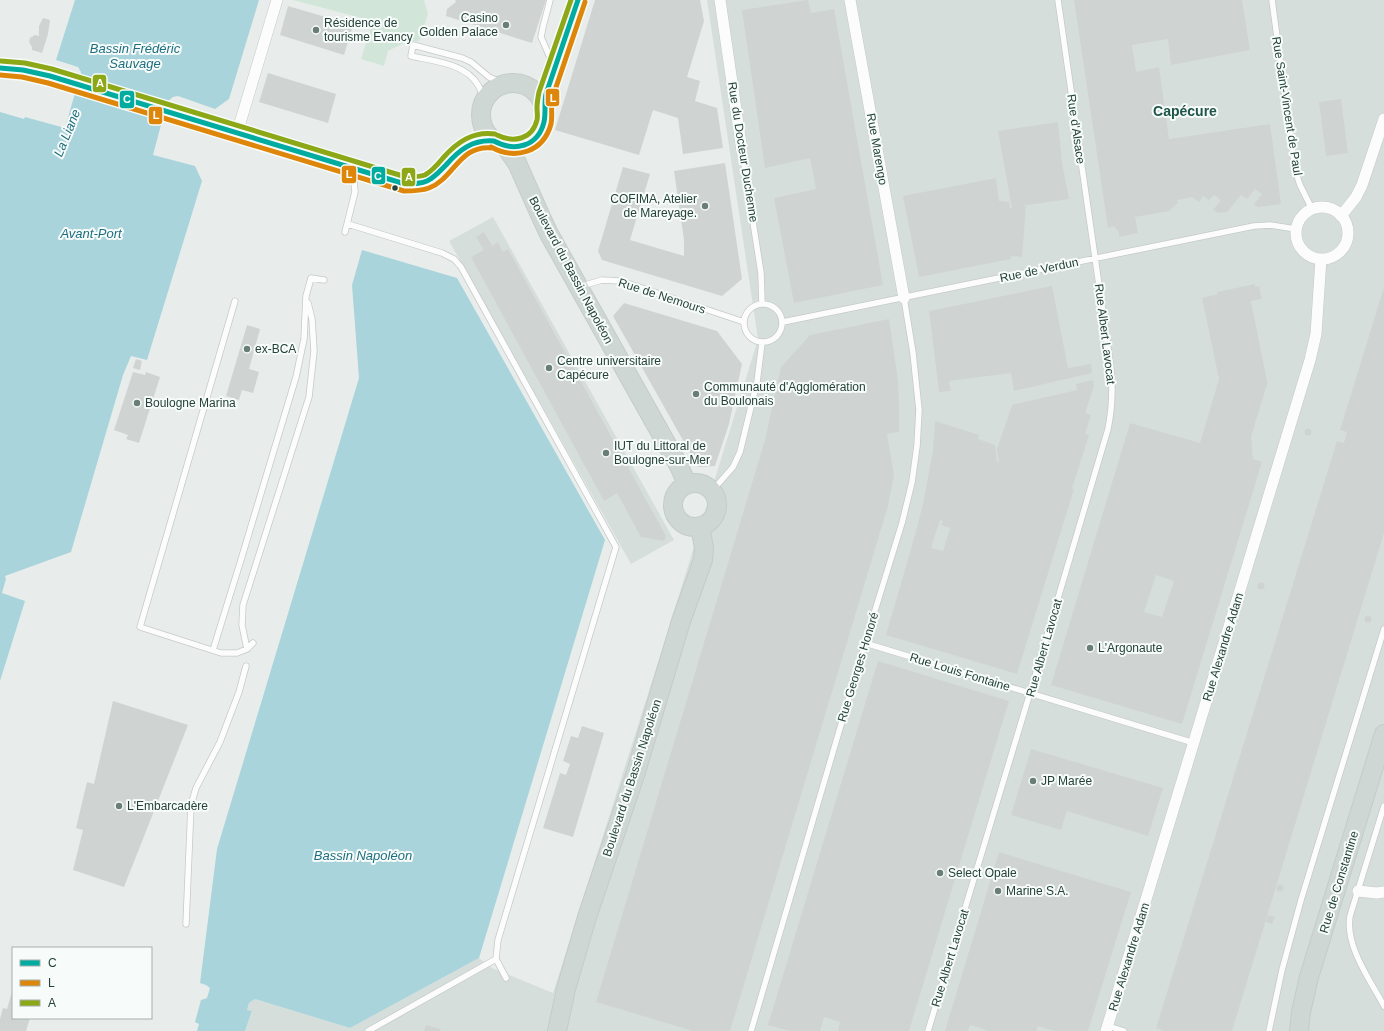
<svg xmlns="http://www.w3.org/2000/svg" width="1384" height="1031" viewBox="0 0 1384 1031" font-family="Helvetica,sans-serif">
<rect width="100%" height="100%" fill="#e8edeb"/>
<path fill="#d6dedb" d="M707,0H1384V1031H245L252,1012L247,1010L249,1003L255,999L350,1028L479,958L492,968L553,993L667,634L758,339Z
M493,217L674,540L631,564L449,241Z"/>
<path fill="#d1e6d8" d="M293,0H424L428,14L419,41L406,42L388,51L384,66L361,59L373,21Z"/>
<path fill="#a9d4db" d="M75,0H259L229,99L215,109L178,96L173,97L167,102L153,155L195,166L202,181L147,360L131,356L123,375L71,552L5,576L6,579L2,593L25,601L0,681V112L24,119L25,117L65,128L81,72L78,67L56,60Z
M362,250L457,278L605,540L479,958L350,1028L255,999L249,1003L247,1010L252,1011L245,1031H197L199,1024L195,1022L201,1000L207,998L210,988L206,985L200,983L217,849L359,378L352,285Z"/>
<path fill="#cfd4d2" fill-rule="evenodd" d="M455,0H546L532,43L446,16L447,9L456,2Z
M595,0H700L704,21L687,77L700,81L695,101L717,108L723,148L683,154L678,118L653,110L639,155L555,130Z
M808,0L811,13L834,9L883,285L794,303L774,198L816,189L810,158L765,168L742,10Z
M1074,0H1242L1250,50L1171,65L1168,39L1132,45L1136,72L1159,67L1169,139L1270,124L1281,204L1258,207L1254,204L1262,194L1255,189L1247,199L1241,195L1227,212L1218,213L1213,210L1221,200L1214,195L1209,200L1203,196L1199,202L1192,197L1177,200L1178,203L1169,211L1135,217L1138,233L1119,237V233L1114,226L1108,228Z
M288,6L353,25L344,55L280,35Z
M43,18L50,20L48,34L42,53L32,50V47L29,42L30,38L35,35L39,36V26Z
M268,73L336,94L328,123L259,102Z
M1341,99L1348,153L1326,156L1319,102Z
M1058,122L1062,162L1069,199L1021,206H1026L1022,257L1011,256V259L919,277L903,196L996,178L999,201L1009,202L1010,208H1012L998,131Z
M725,163L742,279L722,296L602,260L598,251L623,167L650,174L630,240L684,256V240L674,171Z
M484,232L492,246L498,242L503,252L508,249L666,536L664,541L641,537L617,493L604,501L471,257L484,250L476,237Z
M1255,284V287L1259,286L1262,299L1251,301L1267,381H1268L1251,437L1253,459L1262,462L1182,724L1051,685L1130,423L1200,443L1219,379L1202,298L1218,294L1217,292ZM1156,575L1174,581L1162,617L1144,612Z
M1052,286L1068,368L1091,364L1092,373L1014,391L1011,373L949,381L950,387H951L950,391L939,392L929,311Z
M1384,287V533L1232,1031H1164L1156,1028L1337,441L1344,443L1347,432L1340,430Z
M624,303L717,331L742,364L729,424L715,466L698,467L613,316Z
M889,319L898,380L899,407V432L887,434L894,475L888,506L730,1031H693L596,1002L765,440L781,367L810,335Z
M247,325L260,329L249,369L259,372L253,393L242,390L239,400L226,396Z
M136,359L142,361L140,370L133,368Z
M133,372L145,375L146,372L160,377L139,443L126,439L128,435L114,430Z
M1093,380L1094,386L1085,413L1091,415L1085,434L1089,435L1072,489H1074L1017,674L886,635L913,542L923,504L933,451L935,421L979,435L978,439L995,445L997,462H999L997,449L1012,405L1077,390L1076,384ZM940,520L943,521L941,525L950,528L943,551L931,548Z
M1304.5 432a3.5 3.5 0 1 1 7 0a3.5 3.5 0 1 1-7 0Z
M1257.5 586a3.5 3.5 0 1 1 7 0a3.5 3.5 0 1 1-7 0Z
M1364.5 619a3.5 3.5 0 1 1 7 0a3.5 3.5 0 1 1-7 0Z
M878,661L1009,701L909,1031H838L840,1022L824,1017L820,1031H790L768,1025Z
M113,701L188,725L124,887L73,870L83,830L76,828L87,782L94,784Z
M582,726L604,733L573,837L543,828L560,773L566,775L570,764L563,761L571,736L578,738Z
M1031,749L1163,788L1148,836L1067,811L1061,830L1011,815Z
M999,852L1131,892L1088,1031H1055L1038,1026L1036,1031H989L970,1025L968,1031H945Z
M1276.5 888a3.5 3.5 0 1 1 7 0a3.5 3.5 0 1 1-7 0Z
M1268,915L1275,917L1272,924L1266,922Z
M13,988V1018H30L26,1031H0V1019L3,1008L7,1009Z
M426,1025L441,1029L440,1031H424Z"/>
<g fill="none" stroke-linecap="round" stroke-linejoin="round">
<g stroke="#c5cac8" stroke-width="7">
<path id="service" d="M550,0L543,27L541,37L552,62
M1272,0L1295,170L1300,185L1312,209
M485,102C483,96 481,90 478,85C465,63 433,61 411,56L413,45L462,58L471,62L489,77L506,85
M742,151L761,273L762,304
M348,224L442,253L454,259L461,267L616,547L498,940L496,959L506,978
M345,232L355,192L354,182L356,172
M582,286L602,280L621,281L744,322
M235,301L140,627L221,653H237L247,649L253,643
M744 323a19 19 0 1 1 38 0a19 19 0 1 1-38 0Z
M783,322L1254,226L1270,225L1296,229
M712,491L733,467L740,452L757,382L762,343
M865,643L1194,743
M247,649L242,625L243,605L309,397L314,351L312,319L308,303
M213,650L240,563L296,377L304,339L306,296L311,278L324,280
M1384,806L1350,916C1345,946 1370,980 1384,1006
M186,924L191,805L196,788L220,742L239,692L246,666
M1108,1026L1124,1031
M368,1031L496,959
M751,1031L865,643L902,523L912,482L917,446L919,410L913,353L904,298
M928,1031L1030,693L1108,429C1112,409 1113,390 1111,369L1058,0
M1269,1031L1282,970L1301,900L1384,629"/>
</g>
<g stroke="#c5cac8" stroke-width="12">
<path id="minor" d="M720,0L742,151
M850,0L904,298
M237,133L277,0
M1296 233a26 26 0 1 1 52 0a26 26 0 1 1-52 0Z
M1341,216L1356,197L1362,185L1384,119
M1358,891L1377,893L1384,892
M1106,1031L1310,360L1316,334L1321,259"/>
</g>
<g stroke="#c3ccc9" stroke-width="20">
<path id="primary" d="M0,68L23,70L50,76L405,184C443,189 443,154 473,143C480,140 487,140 494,141
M481 115a32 32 0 1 1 64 0a32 32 0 1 1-64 0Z
M544,107L546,94L578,0
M505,146L517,163L541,217L549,234L679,466L687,484
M673 505a22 22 0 1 1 44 0a22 22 0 1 1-44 0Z
M557,1031L566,989L587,917L636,772L681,621L703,560L704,548L700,526
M1299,1031L1301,1012L1309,977L1384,734"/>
</g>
<use href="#service" stroke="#fcfcfc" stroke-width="5.5"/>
<use href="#minor" stroke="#fcfcfc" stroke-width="11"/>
<use href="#primary" stroke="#cfd7d5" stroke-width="18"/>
<g stroke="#f7fbf9" stroke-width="8">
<path id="bus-1" d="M0,68L23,70L50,76L405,184C413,184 420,184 427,181C434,178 440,171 446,165C459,150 473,139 494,141
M494,141C514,152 538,147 544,122C546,113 544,103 546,94L578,0"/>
</g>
<g stroke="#f7fbf9" stroke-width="8">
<path id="bus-2" d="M0,75L22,77L48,83L404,191C413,191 421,191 429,188C455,178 459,144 493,148
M491,147C515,160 543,153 551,124C553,115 550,105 553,96L585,2"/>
</g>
<g stroke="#f7fbf9" stroke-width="8">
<path id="bus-3" d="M1,61L25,63L52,69L406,177C412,177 419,177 425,175C432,171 438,164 443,158C457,142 473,131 495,134
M497,135C513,143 532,140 537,120C538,116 537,112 537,108C537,103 538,97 539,92L571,0"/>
</g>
<use href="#bus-1" stroke="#00aba0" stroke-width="5"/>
<use href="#bus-2" stroke="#de8609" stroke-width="5"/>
<use href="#bus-3" stroke="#8ca817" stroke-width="5"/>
</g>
<g fill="#697e78" stroke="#f7fbf9" stroke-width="1.5">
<circle cx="506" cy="25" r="4"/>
<circle cx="316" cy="30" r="4"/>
<circle cx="705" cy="206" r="4"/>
<circle cx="247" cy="349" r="4"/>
<circle cx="549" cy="368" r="4"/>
<circle cx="696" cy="394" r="4"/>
<circle cx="137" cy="403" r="4"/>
<circle cx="606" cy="453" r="4"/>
<circle cx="1090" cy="648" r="4"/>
<circle cx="1033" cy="781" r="4"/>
<circle cx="119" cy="806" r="4"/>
<circle cx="940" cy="873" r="4"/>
<circle cx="998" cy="891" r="4"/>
</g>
<circle fill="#24423a" stroke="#f7fbf9" stroke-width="1.5" cx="395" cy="188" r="3.5"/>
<g text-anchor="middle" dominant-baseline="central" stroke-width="4" stroke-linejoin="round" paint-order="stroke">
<g font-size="12" fill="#24423a" stroke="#f7fbf9" text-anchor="start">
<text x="498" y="18" text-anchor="end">Casino<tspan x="498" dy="14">Golden Palace</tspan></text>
<text x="324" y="23">Résidence de<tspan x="324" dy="14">tourisme Evancy</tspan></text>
<text x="697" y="199" text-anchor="end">COFIMA, Atelier<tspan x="697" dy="14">de Mareyage.</tspan></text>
<text x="255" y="349">ex-BCA</text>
<text x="557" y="361">Centre universitaire<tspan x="557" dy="14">Capécure</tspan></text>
<text x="704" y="387">Communauté d'Agglomération<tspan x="704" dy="14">du Boulonais</tspan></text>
<text x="145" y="403">Boulogne Marina</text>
<text x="614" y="446">IUT du Littoral de<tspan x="614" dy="14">Boulogne-sur-Mer</tspan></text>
<text x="1098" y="648">L'Argonaute</text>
<text x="1041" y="781">JP Marée</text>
<text x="127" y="806">L'Embarcadère</text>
<text x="948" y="873">Select Opale</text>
<text x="1006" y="891">Marine S.A.</text>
</g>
<g font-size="12" fill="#24423a" stroke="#f7fbf9">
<text transform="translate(1287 106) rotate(81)">Rue Saint-Vincent de Paul</text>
<text transform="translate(1076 129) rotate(82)">Rue d'Alsace</text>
<text transform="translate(877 149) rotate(80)">Rue Marengo</text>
<text transform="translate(743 152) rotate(81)">Rue du Docteur Duchenne</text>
<text transform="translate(571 270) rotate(62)">Boulevard du Bassin Napoléon</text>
<text transform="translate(1039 270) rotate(-12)">Rue de Verdun</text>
<text transform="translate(662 296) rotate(18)">Rue de Nemours</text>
<text transform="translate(1105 334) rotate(83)">Rue Albert Lavocat</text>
<text transform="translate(1223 647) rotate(-73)">Rue Alexandre Adam</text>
<text transform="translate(1044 648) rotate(-74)">Rue Albert Lavocat</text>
<text transform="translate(858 667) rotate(-73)">Rue Georges Honoré</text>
<text transform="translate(960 672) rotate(17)">Rue Louis Fontaine</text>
<text transform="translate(632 778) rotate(-72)">Boulevard du Bassin Napoléon</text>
<text transform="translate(1339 882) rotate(-73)">Rue de Constantine</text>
<text transform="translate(1129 957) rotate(-73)">Rue Alexandre Adam</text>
<text transform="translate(950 958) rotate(-73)">Rue Albert Lavocat</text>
</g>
<g font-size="13" font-style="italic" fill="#1c6f80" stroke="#f7fbf9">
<text x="135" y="48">Bassin Frédéric<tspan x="135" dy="15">Sauvage</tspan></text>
<text transform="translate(67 133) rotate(-68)">La Liane</text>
<text x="91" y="233">Avant-Port</text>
<text x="363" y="855">Bassin Napoléon</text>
</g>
<g font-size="14" font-weight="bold" fill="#1f5548" stroke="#f7fbf9">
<text x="1185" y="111">Capécure</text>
</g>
</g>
<g stroke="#f7fbf9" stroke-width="1.5">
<rect x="92" y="74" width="15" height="19" rx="4" fill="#8ca817"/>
<rect x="545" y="88" width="15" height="19" rx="4" fill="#de8609"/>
<rect x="119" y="90" width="16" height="19" rx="4" fill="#00aba0"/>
<rect x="148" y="106" width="15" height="19" rx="4" fill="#de8609"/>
<rect x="341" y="165" width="16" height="19" rx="4" fill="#de8609"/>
<rect x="371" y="166" width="15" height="19" rx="4" fill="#00aba0"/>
<rect x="401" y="167" width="15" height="20" rx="4" fill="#8ca817"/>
</g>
<g font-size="11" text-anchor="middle" font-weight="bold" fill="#fff">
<text x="100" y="87">A</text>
<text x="553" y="102">L</text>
<text x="127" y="103">C</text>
<text x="156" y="119">L</text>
<text x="349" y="178">L</text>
<text x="378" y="180">C</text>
<text x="409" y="181">A</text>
</g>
<rect x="12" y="947" width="140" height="72" fill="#f7fbf9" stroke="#a3b1ad"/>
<rect x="20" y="960" width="20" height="6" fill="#00aba0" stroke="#a3b1ad"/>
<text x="48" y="967" font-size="12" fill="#24423a">C</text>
<rect x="20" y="980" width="20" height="6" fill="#de8609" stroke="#a3b1ad"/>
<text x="48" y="987" font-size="12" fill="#24423a">L</text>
<rect x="20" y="1000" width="20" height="6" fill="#8ca817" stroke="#a3b1ad"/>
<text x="48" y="1007" font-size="12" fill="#24423a">A</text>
</svg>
